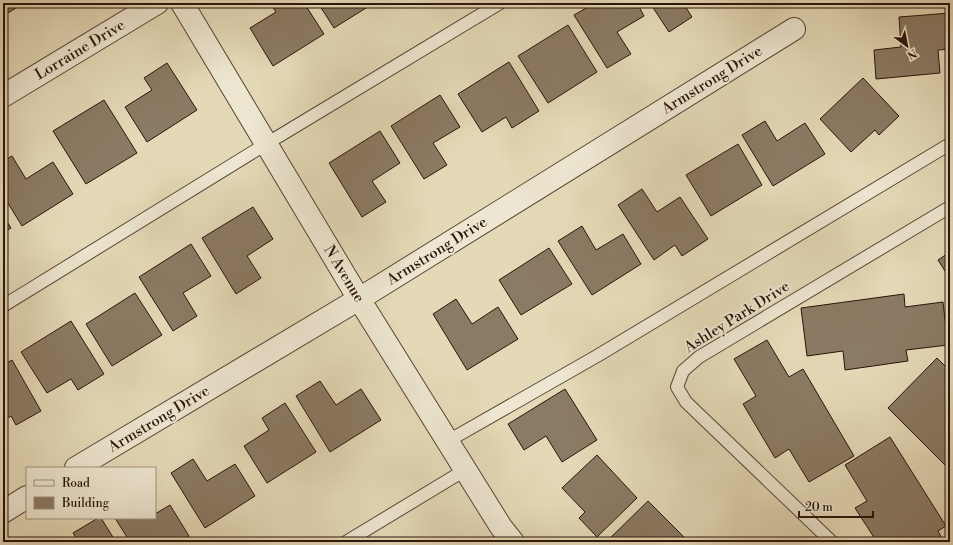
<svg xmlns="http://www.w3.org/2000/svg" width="953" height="545" viewBox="0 0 953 545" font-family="'Libre Bodoni',serif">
<rect width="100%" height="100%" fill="#e4d9b7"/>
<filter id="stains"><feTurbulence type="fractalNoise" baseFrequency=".005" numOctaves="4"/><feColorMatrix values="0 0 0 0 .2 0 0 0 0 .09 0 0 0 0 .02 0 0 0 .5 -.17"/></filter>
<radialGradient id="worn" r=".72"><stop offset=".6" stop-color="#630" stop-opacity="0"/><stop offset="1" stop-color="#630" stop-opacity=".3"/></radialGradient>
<path fill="#8b7a64" stroke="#2b140b" d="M3,3H24L3,16Z
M270,3H304L324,34L273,66L250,28L276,12Z
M318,3H374L334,28Z
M595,3H637L644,16L617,32L631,54L607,68L574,15Z
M650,3H683L692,17L669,32Z
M950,13V49L938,50L940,73L876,79L874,50L901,47L899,17Z
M568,25L597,72L548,103L518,56Z
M509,62L539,111L512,128L506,117L482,132L458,94Z
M167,63L197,110L147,142L125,107L152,90L144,78Z
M863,78L899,116L879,135L875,130L851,152L820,119Z
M440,95L460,127L433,143L447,165L424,179L391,126Z
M104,100L137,153L86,184L53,131Z
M765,121L777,141L805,123L825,154L773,186L742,135Z
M380,131L400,163L372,181L386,202L362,217L329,163Z
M738,144L762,185L711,216L686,175Z
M12,156L26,179L53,162L73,194L22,226L3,195V161Z
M642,189L657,212L680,197L708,239L682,256L675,245L654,260L618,205Z
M253,207L273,239L247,256L261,278L236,294L202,238Z
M3,215L11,228L3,233Z
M582,226L596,250L623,234L641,264L592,295L558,241Z
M191,244L211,276L183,293L197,316L173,331L139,277Z
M549,248L572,284L521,315L499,280Z
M950,252V279L938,260Z
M135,293L162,335L112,366L86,324Z
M904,294L905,307L943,302L948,345L906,350L908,361L845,370L843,351L807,356L801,308Z
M456,299L472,324L498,307L518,339L467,370L433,314Z
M71,321L104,374L78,390L71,379L47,393L21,352Z
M767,340L789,377L803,369L854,456L809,482L789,449L775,458L743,404L756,396L734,359Z
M937,358L950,371V470L888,408Z
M12,360L41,411L16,425L11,416L3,421V365Z
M320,381L336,405L361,389L381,420L330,452L296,396Z
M565,389L597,440L562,462L546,436L524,450L508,424Z
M285,403L316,452L267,483L244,446L269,430L262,418Z
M890,437L946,526L938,531L944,542H877L855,508L867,501L845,465Z
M597,455L637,498L597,537L579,518L585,512L562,488Z
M193,459L207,481L235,464L255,496L205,528L171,473Z
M648,501L689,542H606Z
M170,505L189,536L179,542H130L115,518H155V514Z
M98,518H101L116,542H79L73,533Z"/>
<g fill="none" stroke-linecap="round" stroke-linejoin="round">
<g stroke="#594536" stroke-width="14">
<path id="service" d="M3,306L266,144L500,3
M448,441L597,356L950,144
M346,542L465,470
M832,542L686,402L677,387L683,371L699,357L950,207"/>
</g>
<g stroke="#594536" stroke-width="24">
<path id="minor" d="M182,3L359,299L501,527L513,542
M3,96L157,3
M76,468L359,299L794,29
M3,512L27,497"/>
</g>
<use href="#service" stroke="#ede6d0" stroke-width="12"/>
<use href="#minor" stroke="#ede6d0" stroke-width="22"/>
</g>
<g text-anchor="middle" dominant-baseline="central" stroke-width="4" stroke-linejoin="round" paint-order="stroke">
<g font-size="15" fill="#2b140b" stroke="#ede6d0">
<text transform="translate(80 50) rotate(-31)">Lorraine Drive</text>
<text transform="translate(712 80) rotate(-32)">Armstrong Drive</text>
<text transform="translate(437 251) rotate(-32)">Armstrong Drive</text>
<text transform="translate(344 274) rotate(59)">N Avenue</text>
<text transform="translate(737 317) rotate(-32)">Ashley Park Drive</text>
<text transform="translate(159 419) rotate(-31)">Armstrong Drive</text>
</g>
</g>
<rect width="953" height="545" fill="none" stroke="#e4d9b7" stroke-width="16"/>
<rect x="4" y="4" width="945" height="537" fill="none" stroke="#2b140b" stroke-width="2"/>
<rect x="8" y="8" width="937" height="529" fill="none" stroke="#2b140b"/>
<rect x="26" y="467" width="130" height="52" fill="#ede6d0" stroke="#9f9281"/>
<rect x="34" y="480" width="20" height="6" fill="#ede6d0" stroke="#9f9281"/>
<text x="62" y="487" font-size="12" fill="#2b140b">Road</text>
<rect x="34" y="497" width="20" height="12" fill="#8b7a64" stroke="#9f9281"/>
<text x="62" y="507" font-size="12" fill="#2b140b">Building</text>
<g transform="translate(907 46) rotate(148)" stroke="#ede6d0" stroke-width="3" paint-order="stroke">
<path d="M0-3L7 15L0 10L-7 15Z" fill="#2b140b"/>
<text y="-6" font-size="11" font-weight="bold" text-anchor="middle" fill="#2b140b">N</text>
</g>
<path d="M799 511v6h74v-6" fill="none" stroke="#2b140b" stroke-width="2"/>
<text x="805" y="511" font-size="12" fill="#2b140b" stroke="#ede6d0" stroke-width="3" paint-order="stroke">20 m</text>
<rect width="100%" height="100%" filter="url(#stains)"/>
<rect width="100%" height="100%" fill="url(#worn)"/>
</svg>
